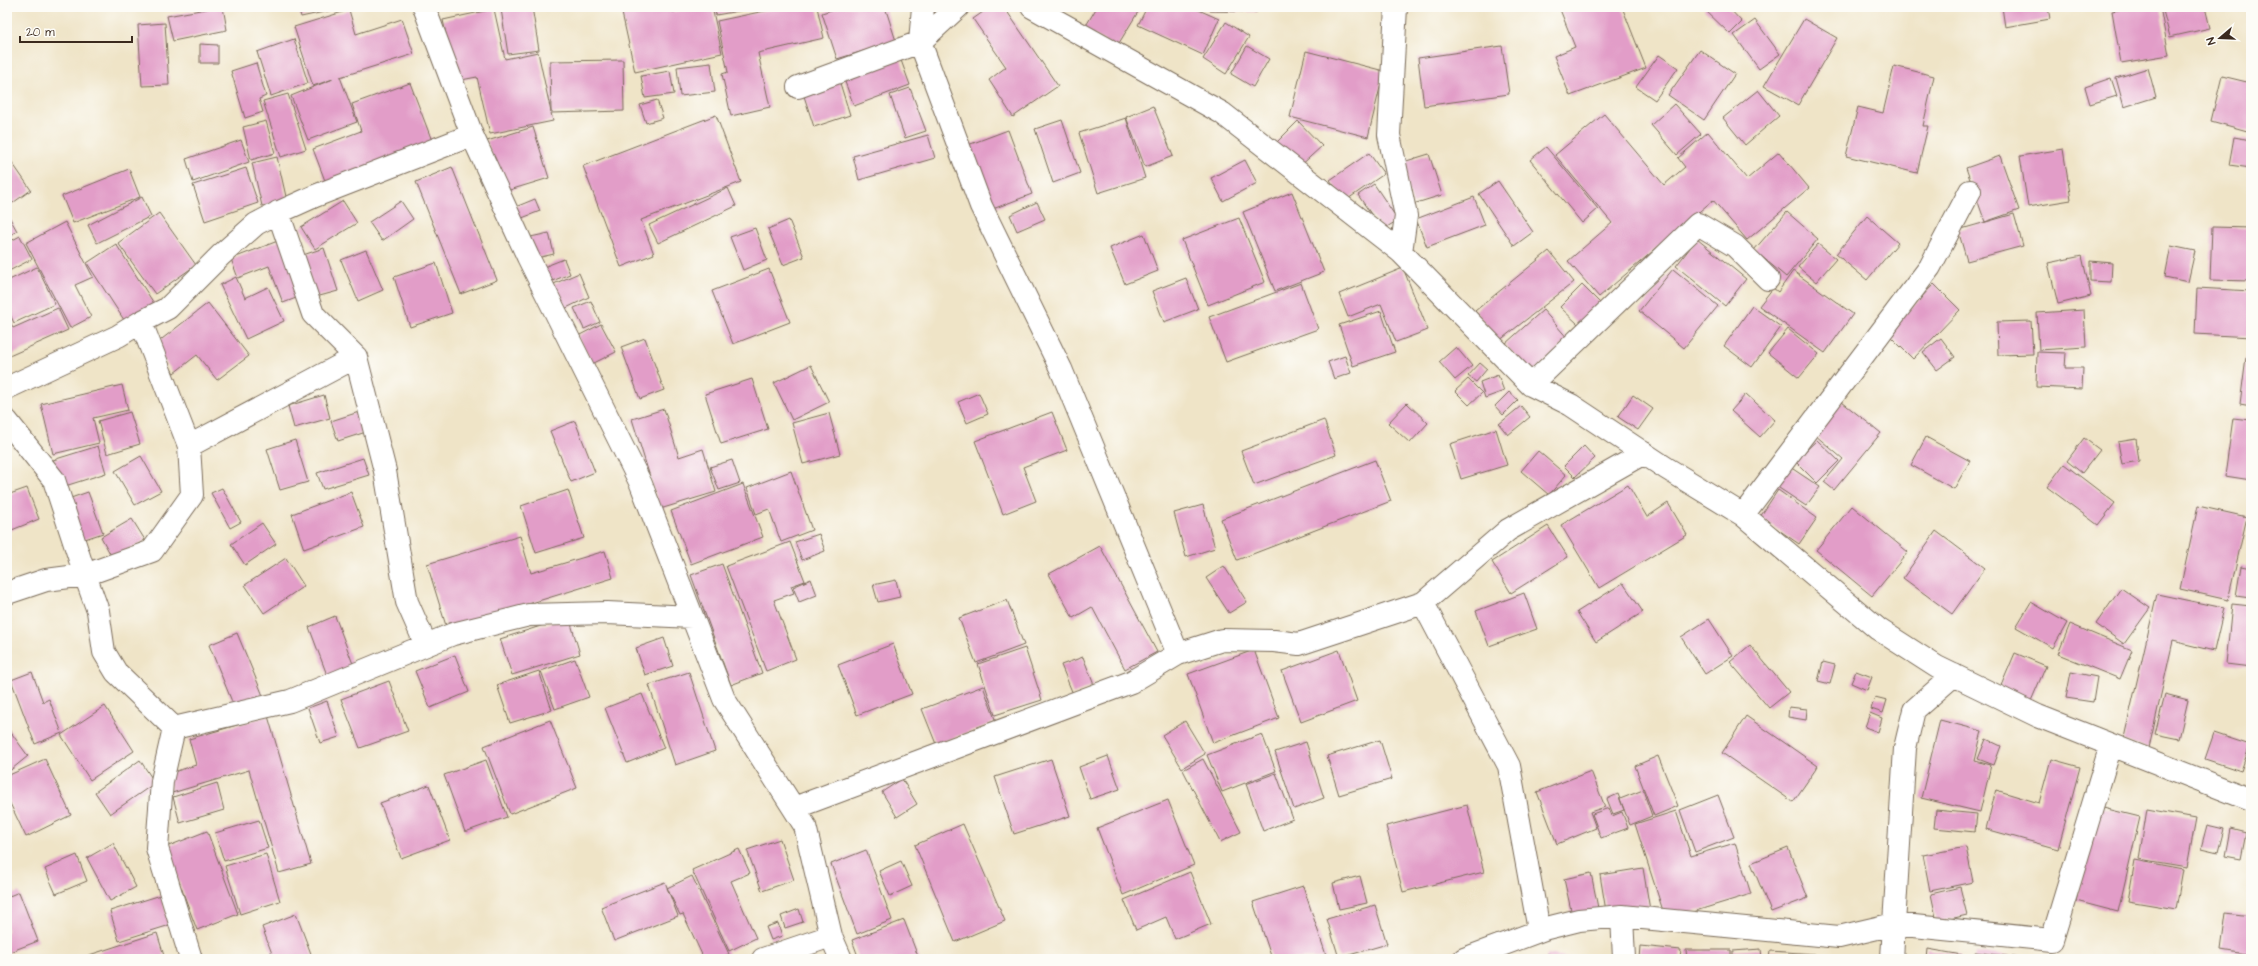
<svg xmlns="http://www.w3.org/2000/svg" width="2258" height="966" viewBox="0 0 2258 966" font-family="'Architects Daughter',sans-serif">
<rect width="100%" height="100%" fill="#fdfcf7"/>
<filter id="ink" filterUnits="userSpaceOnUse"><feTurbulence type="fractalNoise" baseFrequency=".025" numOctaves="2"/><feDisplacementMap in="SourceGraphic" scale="8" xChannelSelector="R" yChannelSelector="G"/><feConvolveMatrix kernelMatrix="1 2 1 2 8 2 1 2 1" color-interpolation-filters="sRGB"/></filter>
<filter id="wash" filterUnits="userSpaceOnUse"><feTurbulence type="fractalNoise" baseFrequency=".012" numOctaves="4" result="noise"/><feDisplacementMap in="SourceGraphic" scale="16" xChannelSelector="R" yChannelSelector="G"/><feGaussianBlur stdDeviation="0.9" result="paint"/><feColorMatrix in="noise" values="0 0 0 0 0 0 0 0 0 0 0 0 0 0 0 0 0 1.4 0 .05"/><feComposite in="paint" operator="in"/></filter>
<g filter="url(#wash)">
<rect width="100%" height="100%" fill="#efe4c7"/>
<g id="blocks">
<path fill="#e29dc8" d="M217,7H223L227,30L173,41L167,16Z
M298,7H342V8L301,17Z
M515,7H532L539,50L508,54L501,9Z
M672,7L673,12L696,7H712L722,53L635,72L622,13L647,7Z
M714,7H756V8L716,15Z
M774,7H817L824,38L758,53L770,107L731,116L722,74L728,72L717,21L774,9Z
M840,7H885L896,41L837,59L822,13Z
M990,7H1004L1058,86L1013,117L989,80L1006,67L973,19Z
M1097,7H1141L1116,48L1084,29Z
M1147,7H1192L1219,19L1203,55L1138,25Z
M1210,7H1257V12L1210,11Z
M1559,7H1622L1646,68L1570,96L1554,56L1575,47Z
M1706,7H1728L1742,22L1730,34L1704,9Z
M2002,7H2048L2050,19L2005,27Z
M2134,7H2160L2169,55L2121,63L2112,11Z
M2162,7H2205L2210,28L2170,37Z
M494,9L505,59L538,52L551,112L550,61L623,60L624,111L551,113L553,121L490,134L477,77L456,81L443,20Z
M349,10L356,34L402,19L414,54L340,77L357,122L308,140L291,96L333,79L313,86L294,27Z
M1804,19L1837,38L1798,105L1764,86Z
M1755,20L1780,54L1759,69L1734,35Z
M1226,22L1249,37L1226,74L1203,59Z
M165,23L169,85L142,86L138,25Z
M294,39L308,83L271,96L257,52Z
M200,44L218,45V63H200Z
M1247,46L1269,59L1253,87L1231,74Z
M1502,46L1509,94L1424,106L1418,58Z
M1700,50L1735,74L1704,120L1668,95Z
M1306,51L1384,71L1368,137L1290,117Z
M898,52L910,85L854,106L842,74Z
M1659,55L1678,68L1655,100L1636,87Z
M256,63L266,96L259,99L263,112L245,118L231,71Z
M711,63L715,92L680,96L677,67Z
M1894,66L1934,76L1923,126H1928L1917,173L1846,156L1858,107L1883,113Z
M2148,68L2156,97L2124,107L2116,78Z
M670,71L674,94L645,98L641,76Z
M2222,76L2251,83V132L2211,121Z
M2111,78L2117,96L2090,104L2085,87Z
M839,80L850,115L814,127L803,93Z
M410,83L434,146L327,186L313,149L361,131L352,104Z
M910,88L926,131L905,138L890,95Z
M1758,90L1779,116L1745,145L1723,118Z
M288,94L306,149L281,157L263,101Z
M657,100L663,118L646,123L640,105Z
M1674,104L1701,134L1677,155L1651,125Z
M1153,106L1173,156L1145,167L1126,117Z
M1604,114L1664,185L1685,167L1678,158L1708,132L1747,179L1779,152L1809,188L1747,240L1713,200L1599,297L1568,261L1612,223L1555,155Z
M716,115L741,182L641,220L654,254L621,267L583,166Z
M1126,118L1145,178L1098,193L1079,133Z
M1062,120L1080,173L1053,183L1035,129Z
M266,121L275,153L251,160L243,127Z
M1298,121L1322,146L1298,168L1275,144Z
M533,127L549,178L503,192L487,141Z
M1008,130L1032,194L985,212L960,148Z
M928,135L935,158L859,180L853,156Z
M2234,137L2251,140V168L2229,165Z
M241,140L249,162L193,182L186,159Z
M1546,147L1598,209L1582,223L1530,160Z
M2063,149L2071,200L2028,207L2020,156Z
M1369,153L1384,174L1345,201L1330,180Z
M1429,154L1442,195L1413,204L1400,163Z
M2000,156L2019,210L1985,222L1966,168Z
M277,157L287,201L262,206L252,163Z
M1245,160L1257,183L1223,201L1211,178Z
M11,161L31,190L7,207V164Z
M452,167L497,280L461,294L416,182Z
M246,168L258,203L205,221L193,185Z
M129,169L140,197L73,223L62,196Z
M1498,181L1533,232L1514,246L1479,194Z
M1374,184L1398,220L1382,230L1358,195Z
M728,188L736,206L658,243L649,225Z
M1292,192L1324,272L1275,291L1243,212Z
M142,197L151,216L97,243L88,225Z
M1474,197L1485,225L1427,247L1416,219Z
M535,199L540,211L517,220L513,208Z
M343,201L357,223L315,249L301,227Z
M401,201L413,219L382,241L369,222Z
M1037,202L1045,219L1017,231L1010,215Z
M1787,212L1818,239L1786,277L1754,250Z
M7,213L17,231L7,237Z
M159,213L196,265L155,294L118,243Z
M2014,214L2023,246L1967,261L1958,230Z
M1867,216L1898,243L1867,280L1836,254Z
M1239,218L1265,282L1208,305L1182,240Z
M789,220L804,257L783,265L768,229Z
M65,222L93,277L75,285L91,317L70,328L26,243Z
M2212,227L2251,228V281L2210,280Z
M755,228L767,260L743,270L730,237Z
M549,233L554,254L532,259L526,238Z
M1144,234L1158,271L1125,284L1110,248Z
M20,236L32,259L7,272V243Z
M283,239L304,295L283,303L269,266L238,278L231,259Z
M1697,239L1746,279L1725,306L1676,266Z
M116,244L155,305L126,323L87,263Z
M1818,244L1836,259L1816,282L1798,267Z
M2171,246L2195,251L2188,282L2165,277Z
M324,248L338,291L316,297L303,255Z
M366,250L383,290L358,301L341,260Z
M1549,251L1574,282L1499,341L1475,311Z
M2082,256L2091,296L2058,304L2048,263Z
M564,259L570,274L547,283L541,268Z
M2090,261L2112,263L2111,282L2090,281Z
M436,263L452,313L410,327L394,277Z
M37,267L55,304L14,323L7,308V281Z
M1403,268L1428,330L1396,342L1381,304L1348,317L1339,294Z
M769,269L790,322L733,344L712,291Z
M1673,269L1718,306L1684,348L1639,311Z
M1793,271L1853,314L1825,353L1759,306L1773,288L1778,292Z
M579,273L589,297L560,311L549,286Z
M236,277L245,298L268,287L284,321L246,339L220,285Z
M1186,278L1198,309L1164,322L1152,291Z
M1301,283L1318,329L1226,362L1209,317Z
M1934,284L1960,310L1913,359L1887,333Z
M1582,285L1600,303L1579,325L1560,307Z
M2197,288L2251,291V337L2195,334Z
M591,301L600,322L584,329L574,308Z
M208,303L249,356L217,380L197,355L174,373L153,346Z
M1752,306L1781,327L1752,367L1724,346Z
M58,308L68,330L7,357V314L13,328Z
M1543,310L1569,340L1531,374L1505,344Z
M2084,310L2086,347L2039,350L2037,313Z
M1381,311L1395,352L1353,366L1339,325Z
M2031,321L2033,354L1998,355L1997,322Z
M601,324L616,352L592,364L578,336Z
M1788,329L1819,354L1799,378L1768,353Z
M645,338L664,390L640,399L621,347Z
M1941,338L1955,357L1937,370L1923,352Z
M1456,347L1472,366L1455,380L1439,362Z
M2037,352L2066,353L2065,368H2083L2082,389L2036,387Z
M1345,356L1351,373L1334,379L1328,362Z
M2246,357L2251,358V406L2240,404Z
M1480,363L1487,369L1476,382L1468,376Z
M811,365L829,402L792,420L774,383Z
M1498,375L1504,391L1485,398L1480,382Z
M752,379L768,429L721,444L705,394Z
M1468,379L1482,393L1469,405L1455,391Z
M122,385L128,410L93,418L99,443L53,454L41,404Z
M1509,392L1518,400L1503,415L1495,406Z
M979,393L988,414L967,423L958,402Z
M1746,394L1775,420L1760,437L1731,411Z
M324,395L330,418L294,428L288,406Z
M1633,395L1653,409L1638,430L1618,417Z
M1842,402L1881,433L1834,490L1824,482L1843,459L1815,435Z
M1407,403L1428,423L1410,443L1388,423Z
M1521,406L1530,417L1508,435L1499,424Z
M664,409L679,457L703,449L716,492L660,509L632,419Z
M130,412L140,444L107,454L98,421Z
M359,412L366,432L338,441L331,421Z
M1052,412L1067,450L1023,467L1036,501L1003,514L975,441Z
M829,413L840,454L803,464L792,423Z
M2233,418L2251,420V480L2225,476Z
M1324,420L1336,455L1254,485L1241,451Z
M575,421L595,472L571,482L550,431Z
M1496,429L1507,465L1461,479L1450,444Z
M1926,437L1970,461L1954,489L1911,465Z
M2084,438L2100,450L2082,473L2067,461Z
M2136,439L2139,461L2122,464L2118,442Z
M295,440L308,482L280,490L267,449Z
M1817,440L1839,461L1817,483L1795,461Z
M98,446L106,473L62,487L53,460Z
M1584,446L1595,458L1575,477L1564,466Z
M1538,451L1566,475L1549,495L1521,471Z
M141,456L161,491L135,505L115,471Z
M363,458L369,475L323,489L317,473Z
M732,460L740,483L719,490L710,467Z
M1375,460L1391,501L1237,560L1221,519Z
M2064,464L2115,503L2098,525L2047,487Z
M1790,467L1820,487L1806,506L1776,486Z
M791,471L812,530L781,542L769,509L756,514L747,488Z
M743,484L763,537L691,564L671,511Z
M1628,485L1647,517L1668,503L1687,535L1599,588L1561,525Z
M27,488L39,519L7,532V495Z
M222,488L241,522L230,528L211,493Z
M568,490L584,538L536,553L521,506Z
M1778,490L1817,518L1799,544L1760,517Z
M88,492L103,533L79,541L65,500Z
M351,492L364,527L304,549L292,514Z
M1203,505L1215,548L1186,557L1174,513Z
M1852,506L1908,552L1872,596L1816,550Z
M2198,506L2247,517L2228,600L2180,589Z
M132,519L145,540L113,559L101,537Z
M262,523L276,544L245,565L231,544Z
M1548,526L1568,557L1511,593L1492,562Z
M1936,531L1985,568L1952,614L1903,578Z
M819,534L825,551L802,560L795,542Z
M520,536L531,573L605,551L613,578L447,629L427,564Z
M790,542L805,581L791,586L794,593L774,600L796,659L766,671L726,566Z
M1100,546L1157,652L1125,669L1092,607L1073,618L1049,574Z
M286,558L304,586L264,613L245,585Z
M722,564L762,673L731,685L691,575Z
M1224,566L1247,602L1229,613L1206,578Z
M2241,566L2251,568L2250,598L2236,596Z
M811,579L817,595L799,602L793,587Z
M896,580L900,597L878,602L873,585Z
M1623,583L1643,612L1596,642L1577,612Z
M2121,588L2150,608L2124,644L2096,624Z
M1524,593L1537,629L1489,646L1476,611Z
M2157,594L2224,608L2214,651L2173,641L2149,748L2123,742Z
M1007,600L1024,645L976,663L959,618Z
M2031,602L2067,623L2053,648L2016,627Z
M2232,604L2251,606V667L2226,664Z
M335,616L356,672L330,683L309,627Z
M569,617L580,654L512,675L500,639Z
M1709,619L1733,656L1705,674L1681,637Z
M2070,624L2132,650L2120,679L2058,654Z
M237,633L264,698L235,709L209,645Z
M664,638L673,666L645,675L636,648Z
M893,644L912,694L857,715L838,665Z
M1750,645L1789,692L1769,708L1730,662Z
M1025,648L1042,700L995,715L978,664Z
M1254,650L1279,718L1213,743L1188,674Z
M1339,650L1357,701L1301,722L1282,671Z
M2015,653L2046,666L2028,708L1997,695Z
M455,655L469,692L430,708L415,671Z
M1083,657L1094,685L1073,694L1061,665Z
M575,659L589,697L555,709L541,671Z
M1823,662L1835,665L1830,684L1818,681Z
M539,671L552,710L510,723L497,685Z
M1856,671L1872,677L1867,690L1851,683Z
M32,672L43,702L49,699L62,733L35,744L11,680Z
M689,672L715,751L675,765L649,685Z
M2071,672L2097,677L2093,702L2066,698Z
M389,681L408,731L360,748L341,699Z
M983,686L996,722L936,744L922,709Z
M642,694L664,748L627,763L605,708Z
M2165,694L2188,700L2179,739L2155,734Z
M1875,697L1887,700L1883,713L1871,709Z
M327,701L339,737L320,743L308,708Z
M105,706L134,751L90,780L61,735Z
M1789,707L1807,709L1806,720L1788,717Z
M1870,713L1882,718L1878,732L1865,727Z
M268,716L311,864L279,873L249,770L172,793L167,774L196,765L189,739Z
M1746,716L1818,766L1793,802L1722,753Z
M550,720L577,788L510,814L484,746Z
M1940,720L1982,731L1975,761L1991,765L1980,812L1921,798Z
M1185,721L1205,754L1182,768L1162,735Z
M7,727L28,756L7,773Z
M2214,733L2250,745L2241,771L2205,759Z
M1262,734L1276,771L1222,792L1207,755Z
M1986,739L2001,746L1994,765L1978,759Z
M1380,740L1392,779L1339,795L1327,756Z
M1306,742L1324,798L1294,809L1275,752Z
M1108,756L1120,789L1090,799L1079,767Z
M1658,756L1678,806L1654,816L1635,766Z
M45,759L71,815L26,837L7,797V776Z
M1051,759L1070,816L1014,834L995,777Z
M1203,759L1241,832L1220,842L1183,770Z
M2051,759L2080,767L2058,849L1986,829L1996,790L2039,803Z
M140,760L155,783L110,814L95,792Z
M486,760L507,817L465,832L444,775Z
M1591,771L1605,807L1590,812L1596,828L1557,844L1537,792Z
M1276,773L1293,819L1263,831L1246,784Z
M902,779L917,804L897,817L882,792Z
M217,783L224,810L180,823L173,797Z
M429,785L450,840L401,858L380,803Z
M1643,790L1652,816L1630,825L1620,799Z
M1618,794L1624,810L1613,814L1607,799Z
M1718,795L1734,837L1695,852L1680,810Z
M1168,800L1194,865L1123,895L1097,828Z
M1467,805L1484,872L1403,892L1386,826Z
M2099,807L2140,817L2118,912L2076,901Z
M1609,808L1612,816L1622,812L1628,828L1601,838L1592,814Z
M2147,809L2196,818L2187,867L2139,859Z
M1936,810L1977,814L1975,832L1934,828Z
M1676,811L1691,856L1735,843L1751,894L1666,920L1635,824Z
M259,820L268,848L224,861L215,833Z
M963,824L1005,921L955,942L915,845Z
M2207,825L2224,829L2218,852L2201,848Z
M2230,829L2246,833L2241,859L2225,856Z
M207,831L238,914L197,930L166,847Z
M780,839L794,880L762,891L747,850Z
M113,843L136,887L110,901L87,858Z
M1966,847L1973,882L1930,891L1923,855Z
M1788,848L1808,898L1771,912L1751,863Z
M739,849L750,873L731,881L756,938L729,951L692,870Z
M866,850L892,920L857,934L831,864Z
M266,854L280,901L240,914L225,866Z
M77,855L87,881L56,894L45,869Z
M2135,860L2183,869L2176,909L2128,901Z
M901,861L912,886L890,896L879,871Z
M1643,868L1650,910L1607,917L1600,875Z
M1190,872L1211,924L1175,939L1166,917L1136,930L1124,900Z
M1591,873L1599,913L1573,919L1564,879Z
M692,876L729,954L717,959H704L683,914L680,915L667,888Z
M1360,876L1367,903L1339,909L1333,883Z
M665,882L678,916L614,941L601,907Z
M1303,886L1327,958L1272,959L1253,902Z
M1960,887L1967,915L1937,922L1931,894Z
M19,892L38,941L7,953V897Z
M161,895L170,925L119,941L110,911Z
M1375,905L1387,944L1339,958L1327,919Z
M799,909L803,922L785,928L781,916Z
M2226,913L2251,916V955L2221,950Z
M296,914L313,959H274L262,927Z
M904,920L919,959H859L852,940Z
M778,923L782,936L771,940L766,927Z
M157,933L165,959H77Z
M1640,946L1681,950L1680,959H1639Z
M1761,949L1762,959H1733V951Z
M1928,949L1962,955L1961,959H1927Z
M1686,950H1731V959H1687Z
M1770,951L1815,954V959H1769Z
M1975,952L2021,958V959H1974Z
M1547,954L1572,958V959H1546Z"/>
</g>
</g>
<g filter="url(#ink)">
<use href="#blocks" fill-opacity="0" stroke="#7a6b59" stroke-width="1"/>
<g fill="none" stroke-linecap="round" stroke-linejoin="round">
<g stroke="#7a6b59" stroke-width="24">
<path id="minor" d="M424,7L472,135L528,257L641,484L724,699L805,826L831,936L841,959
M923,7L920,42L981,206L1061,369L1178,654
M1032,7L1222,113L1401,252L1531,385L1571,405L1666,468L1743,515L1878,629L1937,667L2038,716L2251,800
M1396,7L1389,135L1406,216L1401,252
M798,87L920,42L958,7
M141,322L189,446L356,357L313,314L278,212
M356,357L385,471L407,602L426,645
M1531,385L1698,224L1735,246L1768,279
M7,388L118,336L141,322L168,308L221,255L256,224L275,214L315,196L472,135
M7,421L54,480L85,575L46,580L7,593
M1743,515L1930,267L1970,191
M1423,603L1509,766L1539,930
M174,728L116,672L104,652L98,611L85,575L152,551L192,495L189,446
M794,808L1131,682L1178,654L1222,640L1274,641L1299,644L1423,603L1508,530L1644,453
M1622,916L1624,959
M191,959L157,848L162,781L174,728L290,701L453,634L529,615L607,613L692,617
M763,959L831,936
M1464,959L1547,928L1579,920L1622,916L1839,937L1894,924L1905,748L1914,710L1954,675
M1892,959L1894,924L2052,940L2111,745"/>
</g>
<use href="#minor" stroke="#fff" stroke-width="22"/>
</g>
</g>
<rect width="2258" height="966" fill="none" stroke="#fdfcf7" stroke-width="24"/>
<g transform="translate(2220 38) rotate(251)" stroke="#fdfcf7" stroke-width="3" paint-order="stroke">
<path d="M0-3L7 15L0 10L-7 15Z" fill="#3b2a1e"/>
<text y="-6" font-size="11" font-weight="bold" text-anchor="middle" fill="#3b2a1e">N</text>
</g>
<path d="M20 36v6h112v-6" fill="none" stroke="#3b2a1e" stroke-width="2"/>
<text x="26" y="36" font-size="12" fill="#3b2a1e" stroke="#fdfcf7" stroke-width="3" paint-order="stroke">20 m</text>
</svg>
